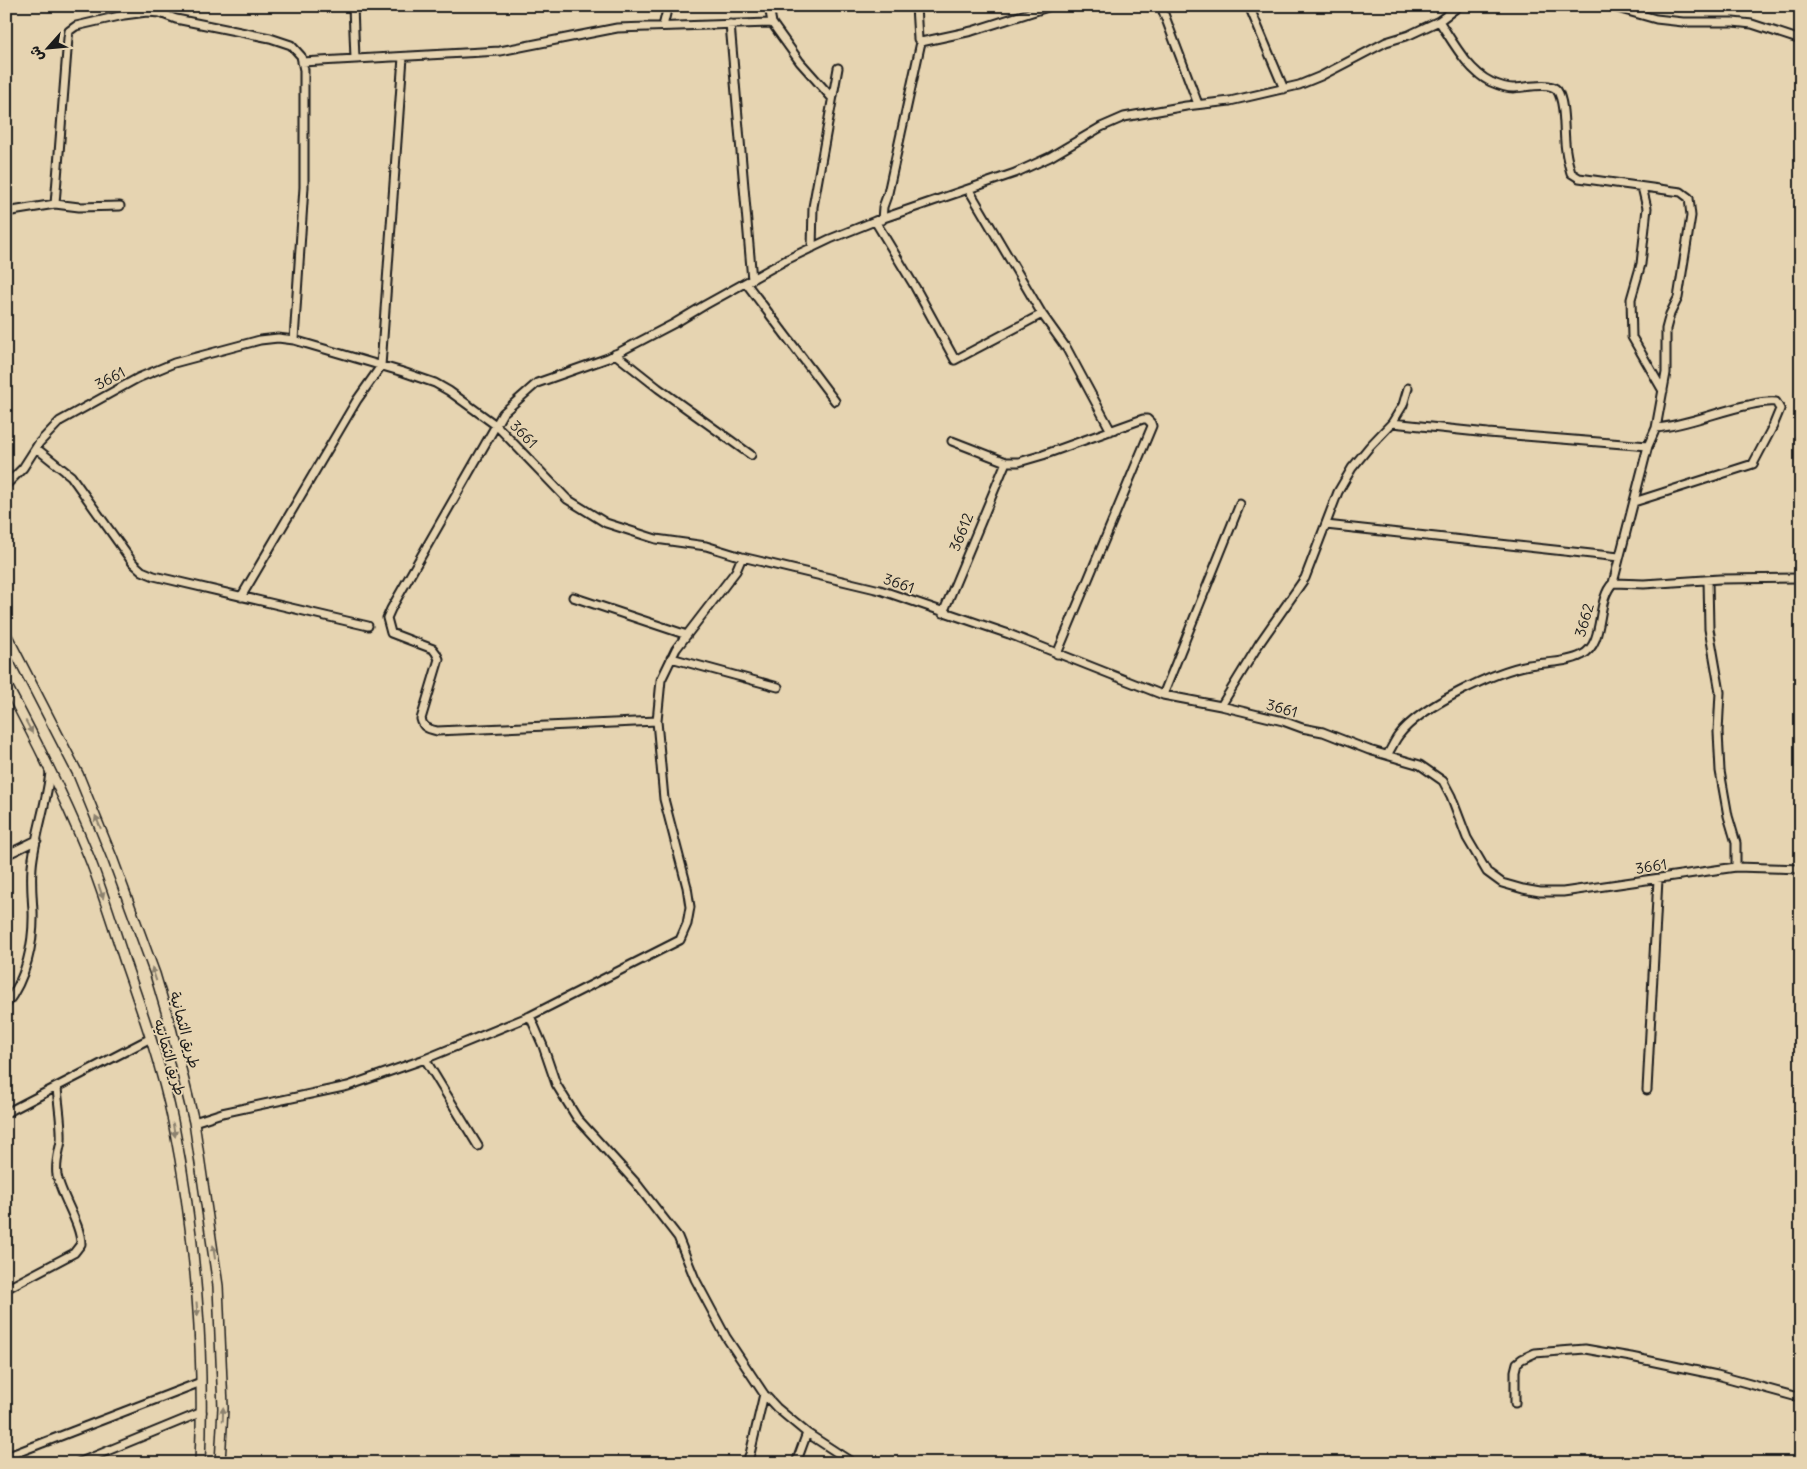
<svg xmlns="http://www.w3.org/2000/svg" width="1807" height="1469" viewBox="0 0 1807 1469" font-family="Delius,'Playpen Sans Arabic',sans-serif">
<rect width="100%" height="100%" fill="#e6d4b1"/>
<filter id="ink" filterUnits="userSpaceOnUse"><feTurbulence type="fractalNoise" baseFrequency=".02" numOctaves="2"/><feDisplacementMap in="SourceGraphic" scale="10" xChannelSelector="R" yChannelSelector="G"/><feConvolveMatrix kernelMatrix="1 2 1 2 8 2 1 2 1" color-interpolation-filters="sRGB"/></filter>
<g filter="url(#ink)">
<g fill="none" stroke-linecap="round" stroke-linejoin="round">
<g stroke="#1c1c1c" stroke-width="11">
<path id="minor" d="M353,6L355,59
M769,6L772,23L800,62L832,98
M1161,6L1198,104
M1249,6L1284,89
M1610,6L1656,19L1683,22H1733L1752,24L1801,40
M1439,21C1453,42 1468,71 1491,82C1498,85 1505,88 1513,88C1524,88 1550,81 1557,90C1566,103 1563,135 1566,151C1567,159 1569,166 1571,173L1579,178L1681,192L1689,198L1691,216L1678,298L1670,314L1666,329V373L1656,428L1648,446L1613,583
M730,24L752,280
M663,26L668,6
M921,42L972,31L1051,6
M302,62L500,51L617,28L772,23
M1642,187L1647,208L1641,264L1631,299L1632,337L1663,391
M969,190L1042,314L1067,349L1111,431
M55,204L68,38L69,31L76,26L124,15L147,12L160,13L176,19L270,38L291,45L301,56L304,70V187L294,340
M6,212L55,204L79,207L120,206
M882,220L883,207L888,193L921,42L918,39L916,6
M875,221L915,287L955,360L1042,314
M812,248L813,207L838,68
M746,283L835,401
M615,354L658,388L751,455
M1392,423L1488,433L1648,446
M952,441L1006,462H1019L1043,455L1143,419H1147L1151,423L1152,426L1057,654
M36,448L71,476L133,563L142,571L154,576L368,626
M6,485L23,468L39,443L60,421L138,378L174,363L260,340L278,338L294,340L403,372L435,383L449,391L497,426L567,499L606,523L656,539L706,546L742,557L880,590L1009,634L1163,695L1221,706L1283,721L1302,728L1323,732L1369,750L1420,765L1443,781L1451,796L1467,838L1487,872L1502,883L1523,889L1540,892H1563L1736,867L1801,869
M1634,502L1753,464L1773,426L1780,409L1776,402C1767,401 1758,403 1749,405C1718,411 1688,425 1656,428
M1326,525L1619,557
M1708,580L1709,629L1720,692L1718,732L1720,771L1728,816L1736,843V867
M241,597L357,400L381,366L403,57
M573,597L687,635
M943,613L1006,462
M671,658L778,687
M1163,695L1240,504
M1221,706L1259,644L1305,578L1338,492L1352,468L1370,446L1392,423L1403,405L1408,388
M657,721L437,731C429,729 423,728 421,719L439,659L436,653L433,649L391,633L387,618L391,609L503,413L537,383L608,358L675,323L705,305L788,259L830,239L875,221L1015,173L1050,157L1101,127L1124,117L1186,106L1230,101L1299,85L1321,76L1386,42L1409,35L1439,21L1459,6
M1387,755C1392,748 1394,741 1399,735C1420,707 1495,671 1529,665C1545,662 1567,663 1582,655C1606,643 1595,601 1613,583L1644,584L1720,579L1801,578
M6,855L37,840
M6,1005C26,979 34,944 33,911C32,893 30,876 33,858C37,829 47,801 50,772
M530,1016L543,1046L556,1084L577,1118L636,1183L678,1237L695,1279L726,1337L764,1394L777,1408L807,1433L853,1463
M425,1059L478,1146
M1647,1090L1658,879
M6,1113L151,1038
M194,1122L222,1113L348,1086L425,1059L530,1016L680,940L687,924L690,907L687,887L664,799L657,721L661,680L676,649L736,571L742,557
M6,1289L74,1253L81,1244C81,1224 61,1196 57,1175C55,1163 59,1153 61,1141C62,1124 58,1104 57,1087
M1515,1403V1371L1517,1363L1522,1359L1535,1353L1585,1349L1631,1357L1717,1375L1801,1398
M6,1457L201,1382
M78,1463L202,1412
M746,1463L750,1454L764,1394
M796,1463L807,1433"/>
</g>
<g stroke="#1c1c1c" stroke-width="12">
<path id="tertiary" d="M6,634L78,774L113,860L155,974L171,1028L194,1122L218,1286L223,1408L220,1463
M6,684C36,740 65,798 89,857C103,892 114,929 126,965C144,1017 162,1068 173,1121C195,1231 205,1351 200,1463"/>
</g>
<use href="#minor" stroke="#e6d4b1" stroke-width="7"/>
<use href="#tertiary" stroke="#e6d4b1" stroke-width="9"/>
</g>
<defs><path id="oneway-solid" d="M-6-.8H1V-3.2L6.5 0L1 3.2V.8H-6Z" transform="scale(1.25)"/></defs>
<g fill="#8b816e">
<use href="#oneway-solid" transform="translate(29 727) rotate(62)"/>
<use href="#oneway-solid" transform="translate(98 822) rotate(-113)"/>
<use href="#oneway-solid" transform="translate(101 892) rotate(71)"/>
<use href="#oneway-solid" transform="translate(154 974) rotate(-108)"/>
<use href="#oneway-solid" transform="translate(174 1130) rotate(80)"/>
<use href="#oneway-solid" transform="translate(214 1252) rotate(-98)"/>
<use href="#oneway-solid" transform="translate(197 1309) rotate(86)"/>
<use href="#oneway-solid" transform="translate(223 1414) rotate(-88)"/>
</g>
</g>
<g text-anchor="middle" dominant-baseline="central" stroke-width="4" stroke-linejoin="round" paint-order="stroke">
<g font-size="15" fill="#1c1c1c" stroke="#e6d4b1">
<text transform="translate(110 378) rotate(-28)">3661</text>
<text transform="translate(524 434) rotate(46)">3661</text>
<text transform="translate(961 532) rotate(-68)">36612</text>
<text transform="translate(899 583) rotate(19)">3661</text>
<text transform="translate(1584 620) rotate(-74)">3662</text>
<text transform="translate(1282 708) rotate(16)">3661</text>
<text transform="translate(1651 866) rotate(-9)">3661</text>
<text transform="translate(185 1030) rotate(75)">طريق الثمانية</text>
<text transform="translate(170 1057) rotate(74)">طريق الثمانيه</text>
</g>
</g>
<rect width="1807" height="1469" fill="none" stroke="#e6d4b1" stroke-width="25"/>
<rect x="12" y="12" width="1782" height="1444" fill="none" stroke="#1c1c1c" stroke-width="2" filter="url(#ink)"/>
<g transform="translate(48 48) rotate(243)" stroke="#e6d4b1" stroke-width="4" paint-order="stroke">
<path d="M0-4L9 19L0 12L-9 19Z" fill="#1c1c1c"/>
<text y="-8" font-size="14" font-weight="bold" text-anchor="middle" fill="#1c1c1c">ش</text>
</g>
</svg>
